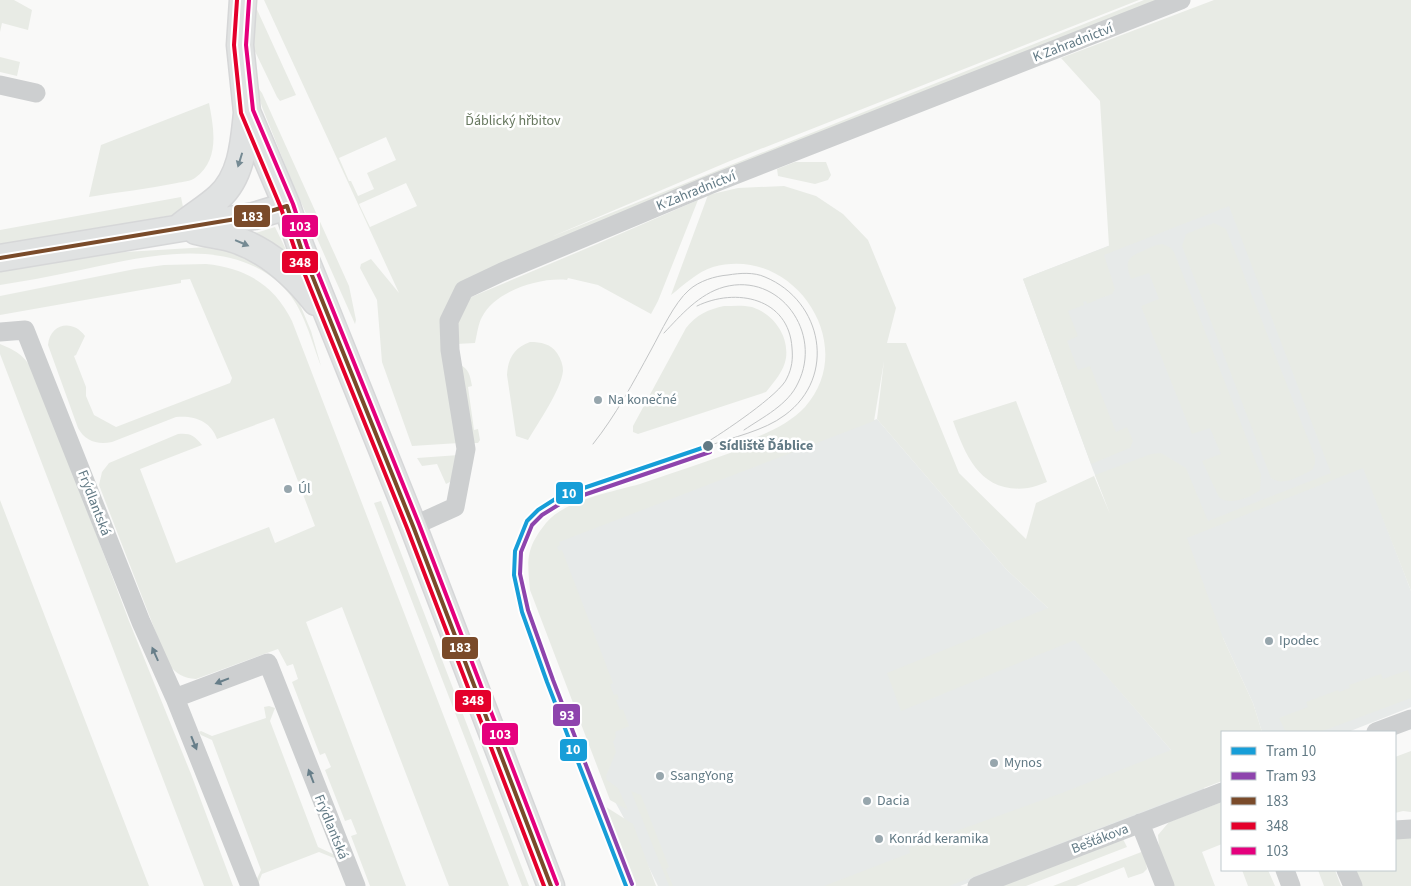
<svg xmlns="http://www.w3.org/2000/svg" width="1411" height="886" viewBox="0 0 1411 886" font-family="'Source Sans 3',sans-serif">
<rect width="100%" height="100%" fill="#f9f9f8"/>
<path fill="#e7eae9" d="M1270,183L1364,468L1411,591V707L1348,732H1262L1253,703L1223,638L1130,561L1093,470L1023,279Z
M877,419L1006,569L1048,608L1204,788L1205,793L960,886H658L631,831L602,778L541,541Z"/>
<path fill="#e8ebe5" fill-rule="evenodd" d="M0,0H14L32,10L28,30L2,23L0,32Z
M264,0H1139L730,161L551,237L1144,0H1159L453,294L459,443L412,446L382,362L377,300L360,268L361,264L371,259L399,293ZM386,137L396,160L367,173L374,189L358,196L351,181H349L339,158ZM406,183L417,206L370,227L359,204Z
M1214,0H1411V591L1363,468L1187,538L1223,638L1253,703L1262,732H1222V781L949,886H824L910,853L909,848L1062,793L1171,750L1075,640L901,711L887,673L1048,608L1006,569L877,419L884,361L874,421L559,542L560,545L557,547L559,551L562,550L613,683L610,685L614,695L617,694L619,699L616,700L620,710L623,709L629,726L615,732L616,736L613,742L616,752L606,776L607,780L618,788L628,810L610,800L530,590C527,559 526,548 546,523C565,500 612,492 640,484C679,471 719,457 758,443L757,437C774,430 792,421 805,407C861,344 792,244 713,267C697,272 684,285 671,295L708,195L738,188L784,186L816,196L843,214L868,240L896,308L887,343H906L959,473L1026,539L1036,503L1094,476L1110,514L1095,475L1151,454L1161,453L1186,468L1208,521L1331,473L1229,206L1104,255L1115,289L1112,294L1098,299H1096L1097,300L1087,304L1086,301L1083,302L1084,305L1068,311L1078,336L1067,341L1078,370L1090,366L1116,432L1127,427L1133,441L1130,448L1091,464L1023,279L1109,246L1100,101L1061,58Z
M254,3L296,95L280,101L277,97L251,43Z
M0,57L20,62L17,76L0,72Z
M255,84L262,93L349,286L356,320L355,324L292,182L262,107Z
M209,103C214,129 220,160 195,178C191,181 182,182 177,183C148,189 118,192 89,197L101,145Z
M795,162H826L831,175L828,180L815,184L778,176L777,169Z
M181,197L184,212L178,214L0,246V230Z
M698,200L658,301L651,314L598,285L568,278L567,280C540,277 495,291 482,317C478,324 477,335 475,343L456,344L455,321L469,298L597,244Z
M1214,223L1226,229L1315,457V464L1312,470C1299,476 1284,487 1271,478L1182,246L1186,234Z
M275,227L293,264L242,235L259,232Z
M1162,244L1171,248L1174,252L1261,475L1260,490C1250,498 1229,506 1219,497L1202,461L1221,454L1210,428L1192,434L1141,306L1159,299L1149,273L1131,279C1125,263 1126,257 1143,251C1149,248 1155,245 1162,244Z
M208,247L230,249L259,259L296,295L311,331L321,366C311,341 304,308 284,288C230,232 138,258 71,272C48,277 24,281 0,285V266L75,255Z
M206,264C245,268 274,284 292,321L509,886H449L342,607L306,622L406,886H370L351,836L357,834L351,819L345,821L325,770L331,767L325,753L320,755L292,682L298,679L293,664L287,666L278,649L196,679C183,678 177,674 168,664L99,485L102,472L109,463L178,434C190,433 194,435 202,445L140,469L176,563L269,527L275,543L315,526L274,418L217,439C211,421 194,415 176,417L112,442C97,445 85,441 78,428L48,345C50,323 73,319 85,336L76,355L74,356L86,387V396L94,415L116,427L230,383L232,378L190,279L181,280V283L0,315V296L135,269L164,265Z
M724,306C733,306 743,305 752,307C773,314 789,335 786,358C784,371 774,382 766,392L638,434L633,432V426L686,328C696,315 709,309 724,306Z
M530,342C541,342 551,344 557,353C561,359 563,365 563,371C561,390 538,423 528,440L516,436L507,375C508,358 514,348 530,342Z
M0,344C22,353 27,359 38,380L129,621L191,774L233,886H204L0,354Z
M459,364C469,369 470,375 472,386L468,387L474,430L478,429L480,440L478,443H473Z
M1016,401L1047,482C1041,484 1034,487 1028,488C981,494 966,457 953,421Z
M459,455L452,481L446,484L437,464L422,466L417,458Z
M0,500L149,886H0Z
M381,501L529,886H522L374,503Z
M1408,670L1411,679V698L1320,732H1286L1279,718L1308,707L1306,702L1338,690L1339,692L1350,688L1349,685L1381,674L1383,679Z
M269,706L275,708L270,721L318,847L335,855L334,858L319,852L262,874L258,884L255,883L261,870L212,740L201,735L199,732L201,731L212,736L266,718L264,707Z
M1411,751V812L1403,811L1395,813V757Z
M631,791L641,795L669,867L666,869L673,886H669Z
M1222,802V844L1202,852L1215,886H1174L1159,847L1158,835L1169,822Z
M603,805L633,824L656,886H634Z
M1395,837L1411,838V886H1360L1354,870H1395Z
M1123,839L1127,847L1026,886H1002Z
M1144,851L1147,869L1143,873L1128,878L1124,867L1076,886H1053Z
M1242,870H1268L1275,886H1248Z
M1318,870H1335L1341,886H1324Z"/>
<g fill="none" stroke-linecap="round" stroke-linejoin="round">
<g stroke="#d6d7d8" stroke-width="29">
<path id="secondary" d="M243,0L240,45L247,112L287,206L301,248L413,526L551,886
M181,226C193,216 207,208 219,197C242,176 244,142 247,113
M196,231C207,234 219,235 230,238C265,248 294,274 316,302
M0,258L254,216L287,206"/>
</g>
<path stroke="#cdcfd0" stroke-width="19" d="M0,85L36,93
M0,332L25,330L141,622L175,698L250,886
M413,526L455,507L466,449L450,350L449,321L464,290L502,272L707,186L1181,0
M175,698L268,663L356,886
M1376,732L1411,719
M1140,823L1165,886
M1395,830L1411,829
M1285,870L1291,886
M1346,870L1353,886
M977,886L1222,792"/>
<use href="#secondary" stroke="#e0e2e2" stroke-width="26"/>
<path stroke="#c3c5c6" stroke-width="1" d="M664,333C681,315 699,294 724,287C780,272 823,333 798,383C788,405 763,417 744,430
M593,444C616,415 633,383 651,350C661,332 674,303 689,290C699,281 715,276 728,275C740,273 754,272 765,277C823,301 837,377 785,415C764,431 733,437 708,446
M680,455C688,451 697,448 704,444C721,434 781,394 787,378C792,368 793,359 792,348C789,298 736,287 697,306"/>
<g stroke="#fff" stroke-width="8">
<path id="bus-1" d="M0,258L254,216L287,206L301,248L413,526L551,886"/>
</g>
<g stroke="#fff" stroke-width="8">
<path id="bus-2" d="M237,0L234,45L241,113L281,208L295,250L407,528L544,886"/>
</g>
<g stroke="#fff" stroke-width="8">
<path id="bus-3" d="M249,0L246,45L253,110L293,204L307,246L419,524L557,884"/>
</g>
<use href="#bus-1" stroke="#7a4b2a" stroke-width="4"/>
<use href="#bus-2" stroke="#e4002b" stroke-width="4"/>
<use href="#bus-3" stroke="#e5007d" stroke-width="4"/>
<g stroke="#fff" stroke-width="8">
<path id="tram-1" d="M626,886L547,682L522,612L514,575L515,551L527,521L538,510L560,496L708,446"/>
</g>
<g stroke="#fff" stroke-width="8">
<path id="tram-2" d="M632,884L553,680L528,610L520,574L521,552L532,525L542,515L563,502L710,452"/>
</g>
<use href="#tram-1" stroke="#179ed8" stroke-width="4"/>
<use href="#tram-2" stroke="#8e44ad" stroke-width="4"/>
</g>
<defs><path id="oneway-solid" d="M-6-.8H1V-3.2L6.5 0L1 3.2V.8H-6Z" transform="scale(1.25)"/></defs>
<g fill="#758a93">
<use href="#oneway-solid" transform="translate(240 160) rotate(107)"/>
<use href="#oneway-solid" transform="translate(242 243) rotate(23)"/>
</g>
<g fill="#677e89">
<use href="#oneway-solid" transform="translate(155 654) rotate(-114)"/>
<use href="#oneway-solid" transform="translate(222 681) rotate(159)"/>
<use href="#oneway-solid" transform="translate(194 743) rotate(68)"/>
<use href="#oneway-solid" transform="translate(311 776) rotate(-111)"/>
</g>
<g fill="#97a6ad" stroke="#fff" stroke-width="2">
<circle cx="598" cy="400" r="5"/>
<circle cx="288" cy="489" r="5"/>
<circle cx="1269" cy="641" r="5"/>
<circle cx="994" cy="763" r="5"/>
<circle cx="660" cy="776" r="5"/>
<circle cx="867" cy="801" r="5"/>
<circle cx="879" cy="839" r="5"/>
</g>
<circle fill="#627a85" stroke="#fff" stroke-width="2" cx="708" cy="446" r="6"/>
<g text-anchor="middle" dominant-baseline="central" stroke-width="5" stroke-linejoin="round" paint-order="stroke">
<g font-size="14" fill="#627a85" stroke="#fff">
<text transform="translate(1073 43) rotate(-21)">K Zahradnictví</text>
<text transform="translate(696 191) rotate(-22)">K Zahradnictví</text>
<text transform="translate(94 503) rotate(69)">Frýdlantská</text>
<text transform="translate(331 827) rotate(68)">Frýdlantská</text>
<text transform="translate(1100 839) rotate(-21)">Bešťákova</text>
</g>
<g font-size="14" fill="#66775e" stroke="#fff">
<text x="513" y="121">Ďáblický hřbitov</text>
</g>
<g font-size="14" fill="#627a85" stroke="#fff" text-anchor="start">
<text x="608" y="400">Na konečné</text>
<text x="298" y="489">Úl</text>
<text x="1279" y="641">Ipodec</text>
<text x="1004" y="763">Mynos</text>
<text x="670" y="776">SsangYong</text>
<text x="877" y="801">Dacia</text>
<text x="889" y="839">Konrád keramika</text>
</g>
<g font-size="14" font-weight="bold" fill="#627a85" stroke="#fff" text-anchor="start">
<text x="719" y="446">Sídliště Ďáblice</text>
</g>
</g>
<g stroke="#fff" stroke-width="2">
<rect x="233" y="204" width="38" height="24" rx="5" fill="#7a4b2a"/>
<rect x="281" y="214" width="38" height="24" rx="5" fill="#e5007d"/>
<rect x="281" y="250" width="38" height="24" rx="5" fill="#e4002b"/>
<rect x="555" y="481" width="29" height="24" rx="5" fill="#179ed8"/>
<rect x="441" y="636" width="38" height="24" rx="5" fill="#7a4b2a"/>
<rect x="454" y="689" width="38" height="24" rx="5" fill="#e4002b"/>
<rect x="552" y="703" width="29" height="24" rx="5" fill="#8e44ad"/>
<rect x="481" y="722" width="38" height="24" rx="5" fill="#e5007d"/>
<rect x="559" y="738" width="29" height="24" rx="5" fill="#179ed8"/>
</g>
<g font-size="14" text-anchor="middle" font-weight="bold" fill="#fff">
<text x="252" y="221">183</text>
<text x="300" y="231">103</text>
<text x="300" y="267">348</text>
<text x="569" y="498">10</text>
<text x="460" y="652">183</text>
<text x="473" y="705">348</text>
<text x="567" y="720">93</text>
<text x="500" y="739">103</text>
<text x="573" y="754">10</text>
</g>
<rect x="1221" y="731" width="175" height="140" fill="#ffffff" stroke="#c0cace"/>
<rect x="1231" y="747" width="25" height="8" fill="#179ed8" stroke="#c0cace"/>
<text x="1266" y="756" font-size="15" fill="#627a85">Tram 10</text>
<rect x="1231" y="772" width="25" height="8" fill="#8e44ad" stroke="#c0cace"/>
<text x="1266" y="781" font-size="15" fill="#627a85">Tram 93</text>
<rect x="1231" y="797" width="25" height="8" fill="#7a4b2a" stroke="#c0cace"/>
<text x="1266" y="806" font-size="15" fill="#627a85">183</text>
<rect x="1231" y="822" width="25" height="8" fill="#e4002b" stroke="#c0cace"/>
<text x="1266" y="831" font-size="15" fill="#627a85">348</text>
<rect x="1231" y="847" width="25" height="8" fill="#e5007d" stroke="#c0cace"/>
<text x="1266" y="856" font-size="15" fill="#627a85">103</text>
</svg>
